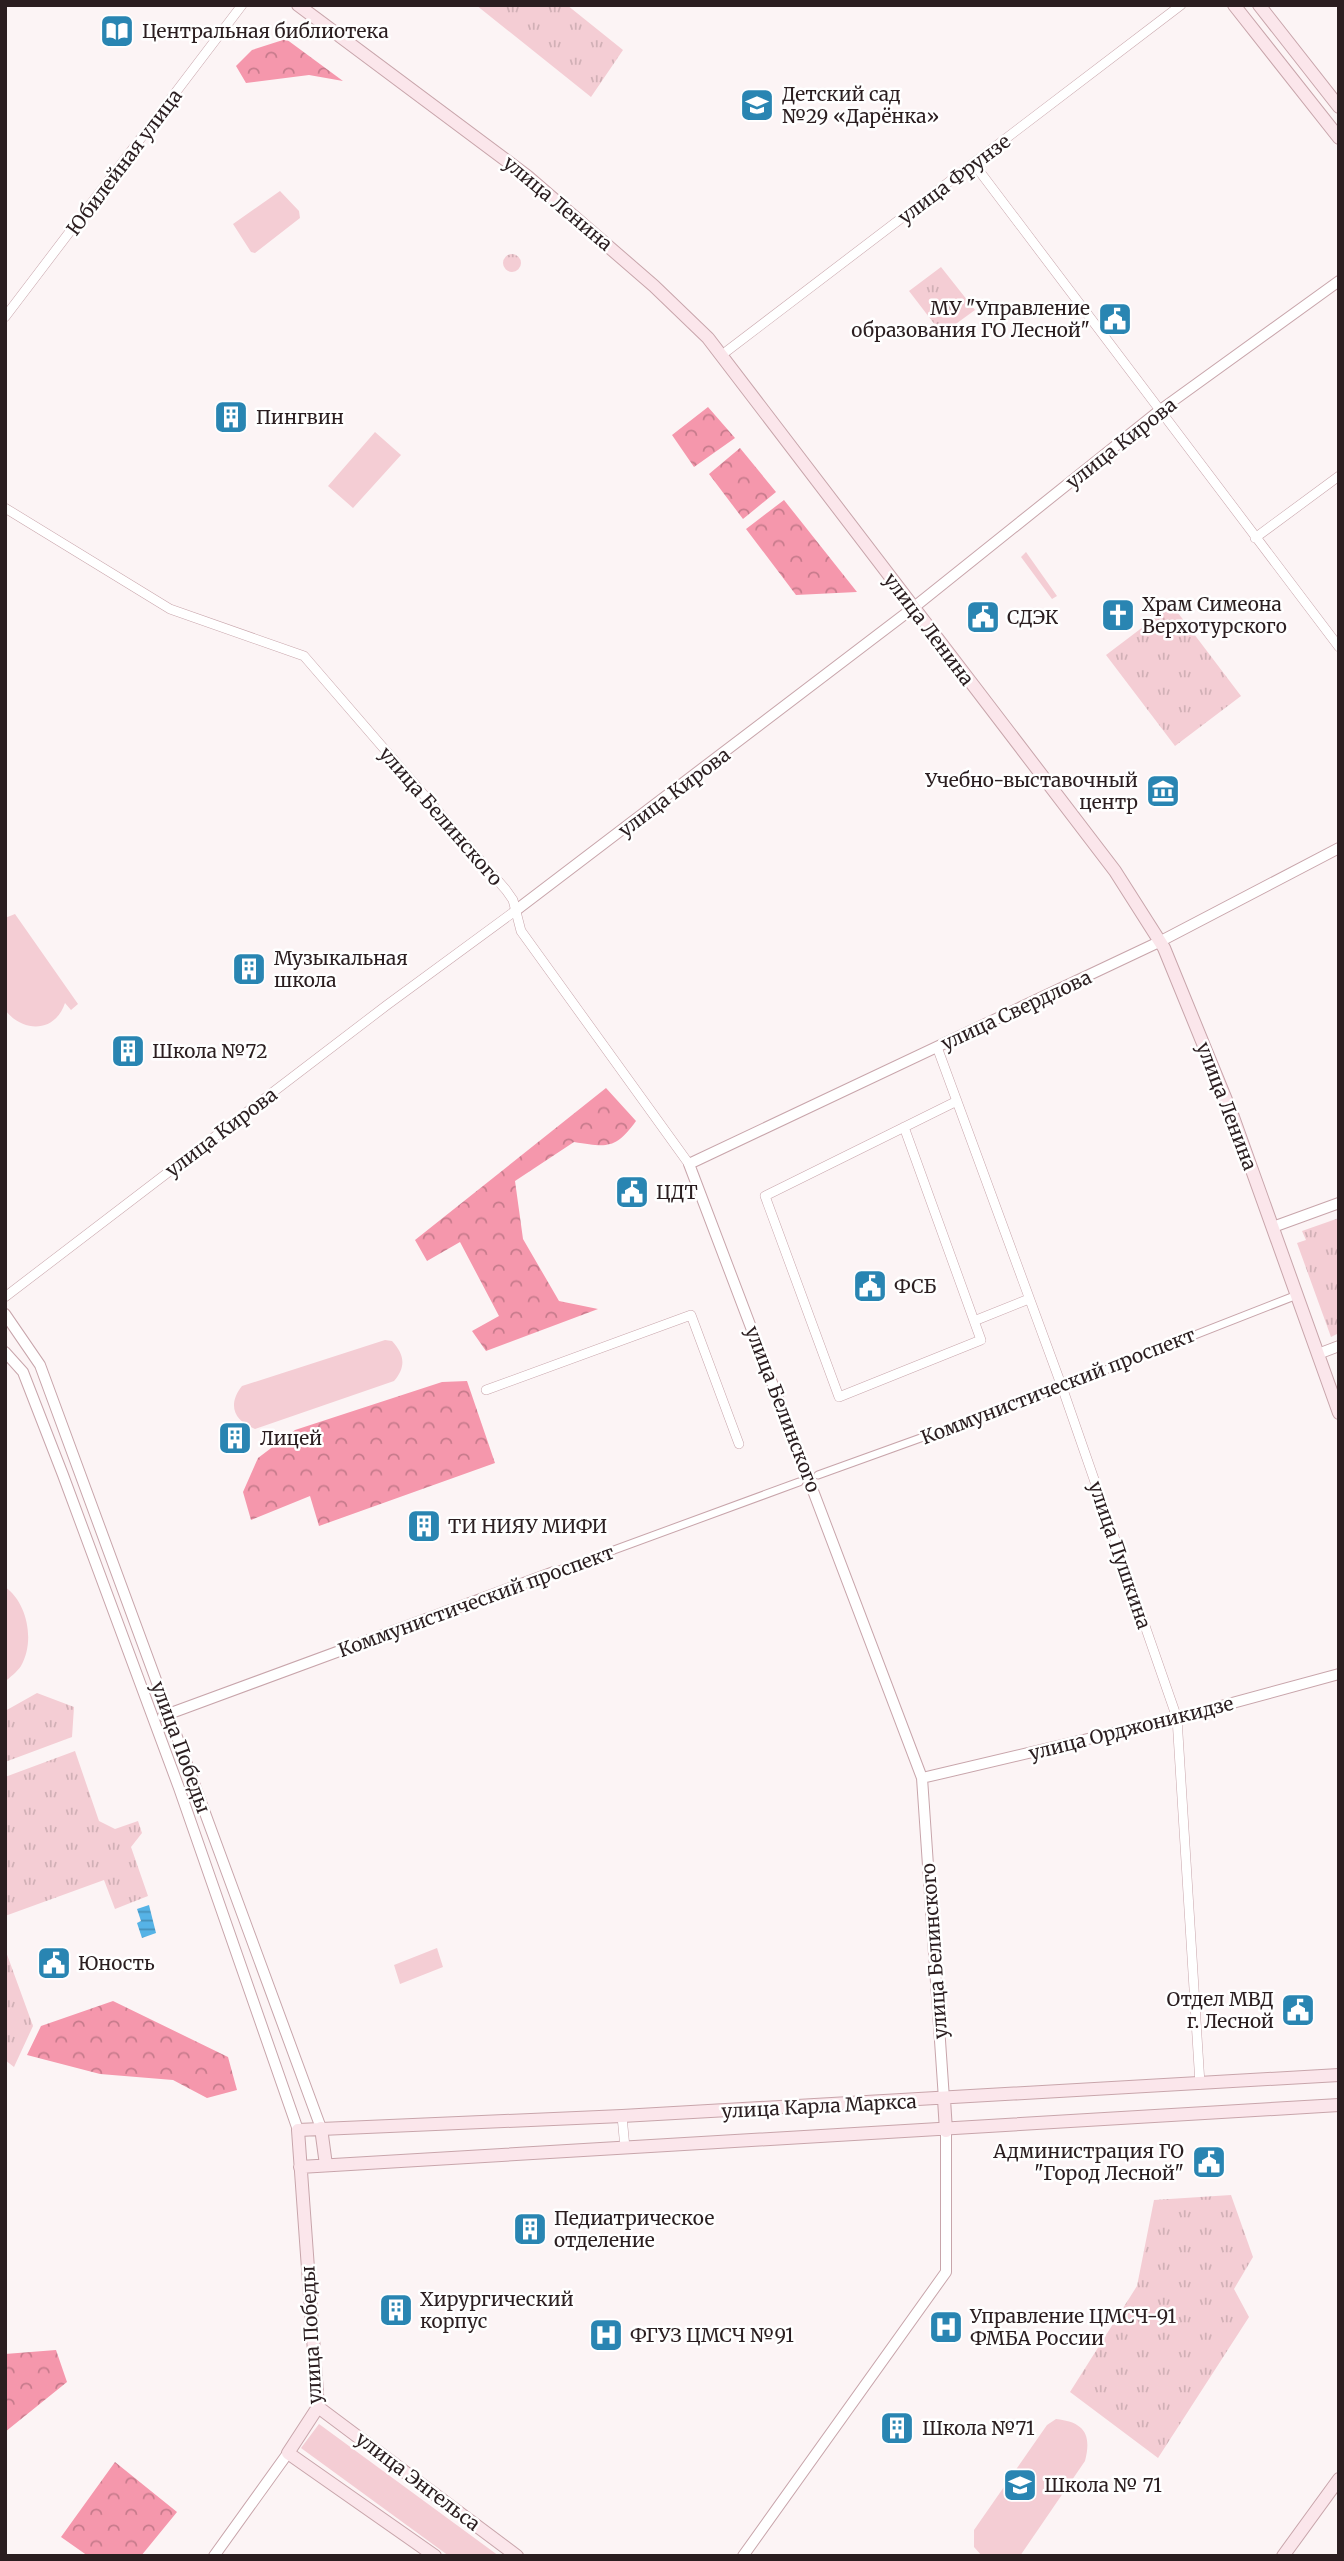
<svg xmlns="http://www.w3.org/2000/svg" width="1344" height="2561" viewBox="0 0 1344 2561" font-family="Merriweather,serif">
<defs>
<pattern id="forest-crowns" width="20" height="18" patternUnits="userSpaceOnUse" patternTransform="scale(1.75)"><rect width="20" height="18" fill="#f597ac"/><path d="M2 6a3 3 0 1 1 6 0M12 15a3 3 0 1 1 6 0" fill="none" stroke="#c77b8c"/></pattern>
<pattern id="park-tufts" width="24" height="20" patternUnits="userSpaceOnUse" patternTransform="scale(1.75)"><rect width="24" height="20" fill="#f4cdd4"/><path d="M3 7l-1-3M5 7V3M7 7l1-3M15 17l-1-3M17 17v-4M19 17l1-3" fill="none" stroke="#d1b0b6"/></pattern>
<pattern id="water-rules" width="6" height="5" patternUnits="userSpaceOnUse" patternTransform="scale(1.75)"><rect width="6" height="5" fill="#56b3e6"/><path d="M0 2.5h6" fill="none" stroke="#4791ba"/></pattern>
</defs>
<rect width="100%" height="100%" fill="#fcf4f5"/>
<path fill="#f4cdd4" d="M280,191L299,211L300,218L255,253L251,252L233,224Z
M375,432L401,455L353,508L328,486Z
M1026,552L1057,596L1052,599L1021,557Z
M15,914L78,1004L71,1010L65,1003C55,1033 23,1033 5,1010V918Z
M385,1340L392,1341C405,1355 406,1367 394,1381L255,1429C234,1421 227,1405 242,1386Z
M5,1587C28,1603 35,1642 21,1666C17,1672 10,1677 5,1682Z
M437,1948L443,1967L400,1984L394,1965Z
M1056,2419C1084,2422 1092,2434 1085,2461L1020,2556H982L974,2547V2530L1047,2425Z
M319,2424L499,2556H449L301,2448Z"/>
<path fill="url(#forest-crowns)" d="M286,39L343,81L309,75L246,83L236,66L252,50Z
M708,407L735,438L694,467L672,435Z
M740,448L776,492L743,519L709,474Z
M784,500L857,592L796,595L746,529Z
M606,1088L636,1121C615,1150 607,1147 574,1142L515,1181L523,1239L559,1301L598,1309L486,1351L472,1331L499,1316L460,1242L427,1261L415,1240Z
M467,1381L495,1463L319,1526L310,1496L251,1520L243,1492L258,1458L295,1430L442,1382Z
M113,2001L228,2057L237,2090L207,2098L173,2080L100,2074L27,2055L41,2026Z
M56,2350L67,2382L5,2432V2354Z
M115,2462L177,2512L141,2556H88L61,2537Z"/>
<path fill="url(#park-tufts)" d="M476,5H567L623,50L591,97Z
M503 263a9 9 0 1 1 18 0a9 9 0 1 1-18 0Z
M941,267L975,310L942,334L909,291Z
M1172,605L1241,696L1175,746L1106,655Z
M1339,1218V1333L1331,1337L1297,1243L1306,1240L1302,1231Z
M37,1693L74,1707L72,1737L5,1762V1711Z
M75,1751L99,1821L115,1829L138,1821L142,1833L131,1847L148,1896L115,1909L104,1880L5,1916V1777Z
M5,1949L33,2026L14,2067L5,2060Z
M1231,2195L1253,2257L1234,2289L1249,2317L1158,2458L1070,2392L1137,2286L1154,2200Z"/>
<path fill="url(#water-rules)" d="M149,1905L156,1933L142,1938L137,1923L141,1921L137,1909Z"/>
<g fill="none" stroke-linecap="round" stroke-linejoin="round">
<g stroke="#c8a5ab" stroke-width="9">
<path id="pedestrian" d="M818,1475L1062,1387L1297,1295
M554,1572L799,1482"/>
</g>
<g stroke="#c8a5ab" stroke-width="10">
<path id="minor" d="M974,164L1339,647
M5,317L242,5
M727,351L1181,5
M5,508L170,609L304,656L506,890L513,900L521,931L689,1164
M1255,538L1339,476
M937,1047L1062,1387L1177,1718L1200,2084
M904,1127L981,1340L839,1397L765,1196C829,1164 893,1133 957,1101
M5,1297L387,1005L515,911
M974,1321L1029,1299
M486,1390L691,1315L739,1444
M622,2116L625,2148"/>
</g>
<g stroke="#c8a5ab" stroke-width="12">
<path id="tertiary" d="M515,911L913,608L1159,411L1339,281
M1273,1227L1339,1203
M5,1314L40,1365L321,2128
M5,1352L23,1372L63,1475L179,1788L298,2130
M1318,1354L1339,1346
M163,1716L554,1572
M922,1778L1177,1718L1339,1674
M944,2099L922,1778L689,1164L1161,941L1339,848
M214,2556L288,2453
M743,2556L946,2272V2131"/>
</g>
<g stroke="#c8a5ab" stroke-width="14">
<path id="secondary" d="M298,5L527,176L654,286L708,338L1115,871L1164,948L1233,1117L1339,1413
M1234,5L1339,138
M1259,5L1339,107
M944,2099L946,2131
M321,2128L326,2165
M300,2167L1339,2105
M318,2407L517,2556
M435,2556L288,2453L318,2407L298,2130L622,2116L1339,2075
M1283,2556L1339,2479"/>
</g>
<use href="#pedestrian" stroke="#fff" stroke-width="7"/>
<use href="#minor" stroke="#fff" stroke-width="9"/>
<use href="#tertiary" stroke="#fff" stroke-width="10"/>
<use href="#secondary" stroke="#fbe6eb" stroke-width="12"/>
</g>
<defs>
<g id="library-square" transform="scale(1.75)"><rect x="-9" y="-9" width="18" height="18" rx="4" fill="#2985b2" stroke="#fff"/><path d="M-6-4Q-3-5.5-.7-3.5V5Q-3 3-6 4ZM6-4Q3-5.5 .7-3.5V5Q3 3 6 4Z" fill="#fff"/></g>
<g id="school-square" transform="scale(1.75)"><rect x="-9" y="-9" width="18" height="18" rx="4" fill="#2985b2" stroke="#fff"/><path d="M0-5L7-2L0 1L-7-2ZM-4 1L0 2.5L4 1V4Q0 6-4 4Z" fill="#fff"/></g>
<g id="civic-square" transform="scale(1.75)"><rect x="-9" y="-9" width="18" height="18" rx="4" fill="#2985b2" stroke="#fff"/><path d="M-.6-6.5H3V-4.5H.6V-3L4-1V1h2V6H-6V1h2V-1L-.6-3ZM-1.2 2.5V6h2.4V2.5Z" fill="#fff"/></g>
<g id="building-square" transform="scale(1.75)"><rect x="-9" y="-9" width="18" height="18" rx="4" fill="#2985b2" stroke="#fff"/><path d="M-4-6H4V6H1V3H-1V6H-4ZM-2.5-4.3h1.7v1.8h-1.7ZM.8-4.3h1.7v1.8H.8ZM-2.5-1h1.7V.8h-1.7ZM.8-1h1.7V.8H.8Z" fill="#fff"/></g>
<g id="church-square" transform="scale(1.75)"><rect x="-9" y="-9" width="18" height="18" rx="4" fill="#2985b2" stroke="#fff"/><path d="M-1.2-6h2.4v3.5h3.3v2.4h-3.3V6h-2.4V-.1h-3.3v-2.4h3.3Z" fill="#fff"/></g>
<g id="museum-square" transform="scale(1.75)"><rect x="-9" y="-9" width="18" height="18" rx="4" fill="#2985b2" stroke="#fff"/><path d="M0-6L6-3V-2H-6V-3ZM-5-1h2V3h-2ZM-1-1h2V3h-2ZM3-1h2V3H3ZM-6 4H6V6H-6Z" fill="#fff"/></g>
<g id="hospital-square" transform="scale(1.75)"><rect x="-9" y="-9" width="18" height="18" rx="4" fill="#2985b2" stroke="#fff"/><path d="M-5-5h3v3.5h4V-5h3V5h-3V1.5h-4V5h-3Z" fill="#fff"/></g>
</defs>
<g fill-rule="evenodd">
<use href="#library-square" x="117" y="31"/>
<use href="#school-square" x="757" y="105"/>
<use href="#civic-square" x="1115" y="319"/>
<use href="#building-square" x="231" y="417"/>
<use href="#church-square" x="1118" y="615"/>
<use href="#civic-square" x="983" y="617"/>
<use href="#museum-square" x="1163" y="791"/>
<use href="#building-square" x="249" y="969"/>
<use href="#building-square" x="128" y="1051"/>
<use href="#civic-square" x="632" y="1192"/>
<use href="#civic-square" x="870" y="1286"/>
<use href="#building-square" x="235" y="1438"/>
<use href="#building-square" x="424" y="1526"/>
<use href="#civic-square" x="54" y="1963"/>
<use href="#civic-square" x="1298" y="2010"/>
<use href="#civic-square" x="1209" y="2162"/>
<use href="#building-square" x="530" y="2229"/>
<use href="#building-square" x="396" y="2310"/>
<use href="#hospital-square" x="946" y="2327"/>
<use href="#hospital-square" x="606" y="2335"/>
<use href="#building-square" x="897" y="2428"/>
<use href="#school-square" x="1020" y="2485"/>
</g>
<g text-anchor="middle" dominant-baseline="central" stroke-width="5" stroke-linejoin="round" paint-order="stroke">
<g font-size="19" fill="#2b1e20" stroke="#fff" text-anchor="start">
<text x="142" y="31">Центральная библиотека</text>
<text x="782" y="94">Детский сад<tspan x="782" dy="22">№29 «Дарёнка»</tspan></text>
<text x="1090" y="308" text-anchor="end">МУ "Управление<tspan x="1090" dy="22">образования ГО Лесной"</tspan></text>
<text x="256" y="417">Пингвин</text>
<text x="1142" y="604">Храм Симеона<tspan x="1142" dy="22">Верхотурского</tspan></text>
<text x="1007" y="617">СДЭК</text>
<text x="1138" y="780" text-anchor="end">Учебно-выставочный<tspan x="1138" dy="22">центр</tspan></text>
<text x="274" y="958">Музыкальная<tspan x="274" dy="22">школа</tspan></text>
<text x="152" y="1051">Школа №72</text>
<text x="656" y="1192">ЦДТ</text>
<text x="894" y="1286">ФСБ</text>
<text x="260" y="1438">Лицей</text>
<text x="448" y="1526">ТИ НИЯУ МИФИ</text>
<text x="78" y="1963">Юность</text>
<text x="1274" y="1999" text-anchor="end">Отдел МВД<tspan x="1274" dy="22">г. Лесной</tspan></text>
<text x="1184" y="2151" text-anchor="end">Администрация ГО<tspan x="1184" dy="22">"Город Лесной"</tspan></text>
<text x="554" y="2218">Педиатрическое<tspan x="554" dy="22">отделение</tspan></text>
<text x="420" y="2299">Хирургический<tspan x="420" dy="22">корпус</tspan></text>
<text x="970" y="2316">Управление ЦМСЧ-91<tspan x="970" dy="22">ФМБА России</tspan></text>
<text x="630" y="2335">ФГУЗ ЦМСЧ №91</text>
<text x="922" y="2428">Школа №71</text>
<text x="1044" y="2485">Школа № 71</text>
</g>
<g font-size="19" fill="#2b1e20" stroke="#fff">
<text transform="translate(124 162) rotate(-53)">Юбилейная улица</text>
<text transform="translate(954 179) rotate(-37)">улица Фрунзе</text>
<text transform="translate(558 203) rotate(40)">улица Ленина</text>
<text transform="translate(1121 443) rotate(-38)">улица Кирова</text>
<text transform="translate(929 629) rotate(53)">улица Ленина</text>
<text transform="translate(674 792) rotate(-37)">улица Кирова</text>
<text transform="translate(441 816) rotate(49)">улица Белинского</text>
<text transform="translate(1016 1010) rotate(-25)">улица Свердлова</text>
<text transform="translate(1227 1106) rotate(69)">улица Ленина</text>
<text transform="translate(221 1132) rotate(-37)">улица Кирова</text>
<text transform="translate(1058 1386) rotate(-21)">Коммунистический проспект</text>
<text transform="translate(783 1409) rotate(69)">улица Белинского</text>
<text transform="translate(1120 1555) rotate(71)">улица Пушкина</text>
<text transform="translate(476 1601) rotate(-20)">Коммунистический проспект</text>
<text transform="translate(1131 1728) rotate(-14)">улица Орджоникидзе</text>
<text transform="translate(181 1747) rotate(70)">улица Победы</text>
<text transform="translate(934 1951) rotate(-94)">улица Белинского</text>
<text transform="translate(819 2106) rotate(-3)">улица Карла Маркса</text>
<text transform="translate(311 2335) rotate(-93)">улица Победы</text>
<text transform="translate(418 2481) rotate(37)">улица Энгельса</text>
</g>
</g>
<rect width="1344" height="2561" fill="none" stroke="#2b1e20" stroke-width="14"/>
</svg>
